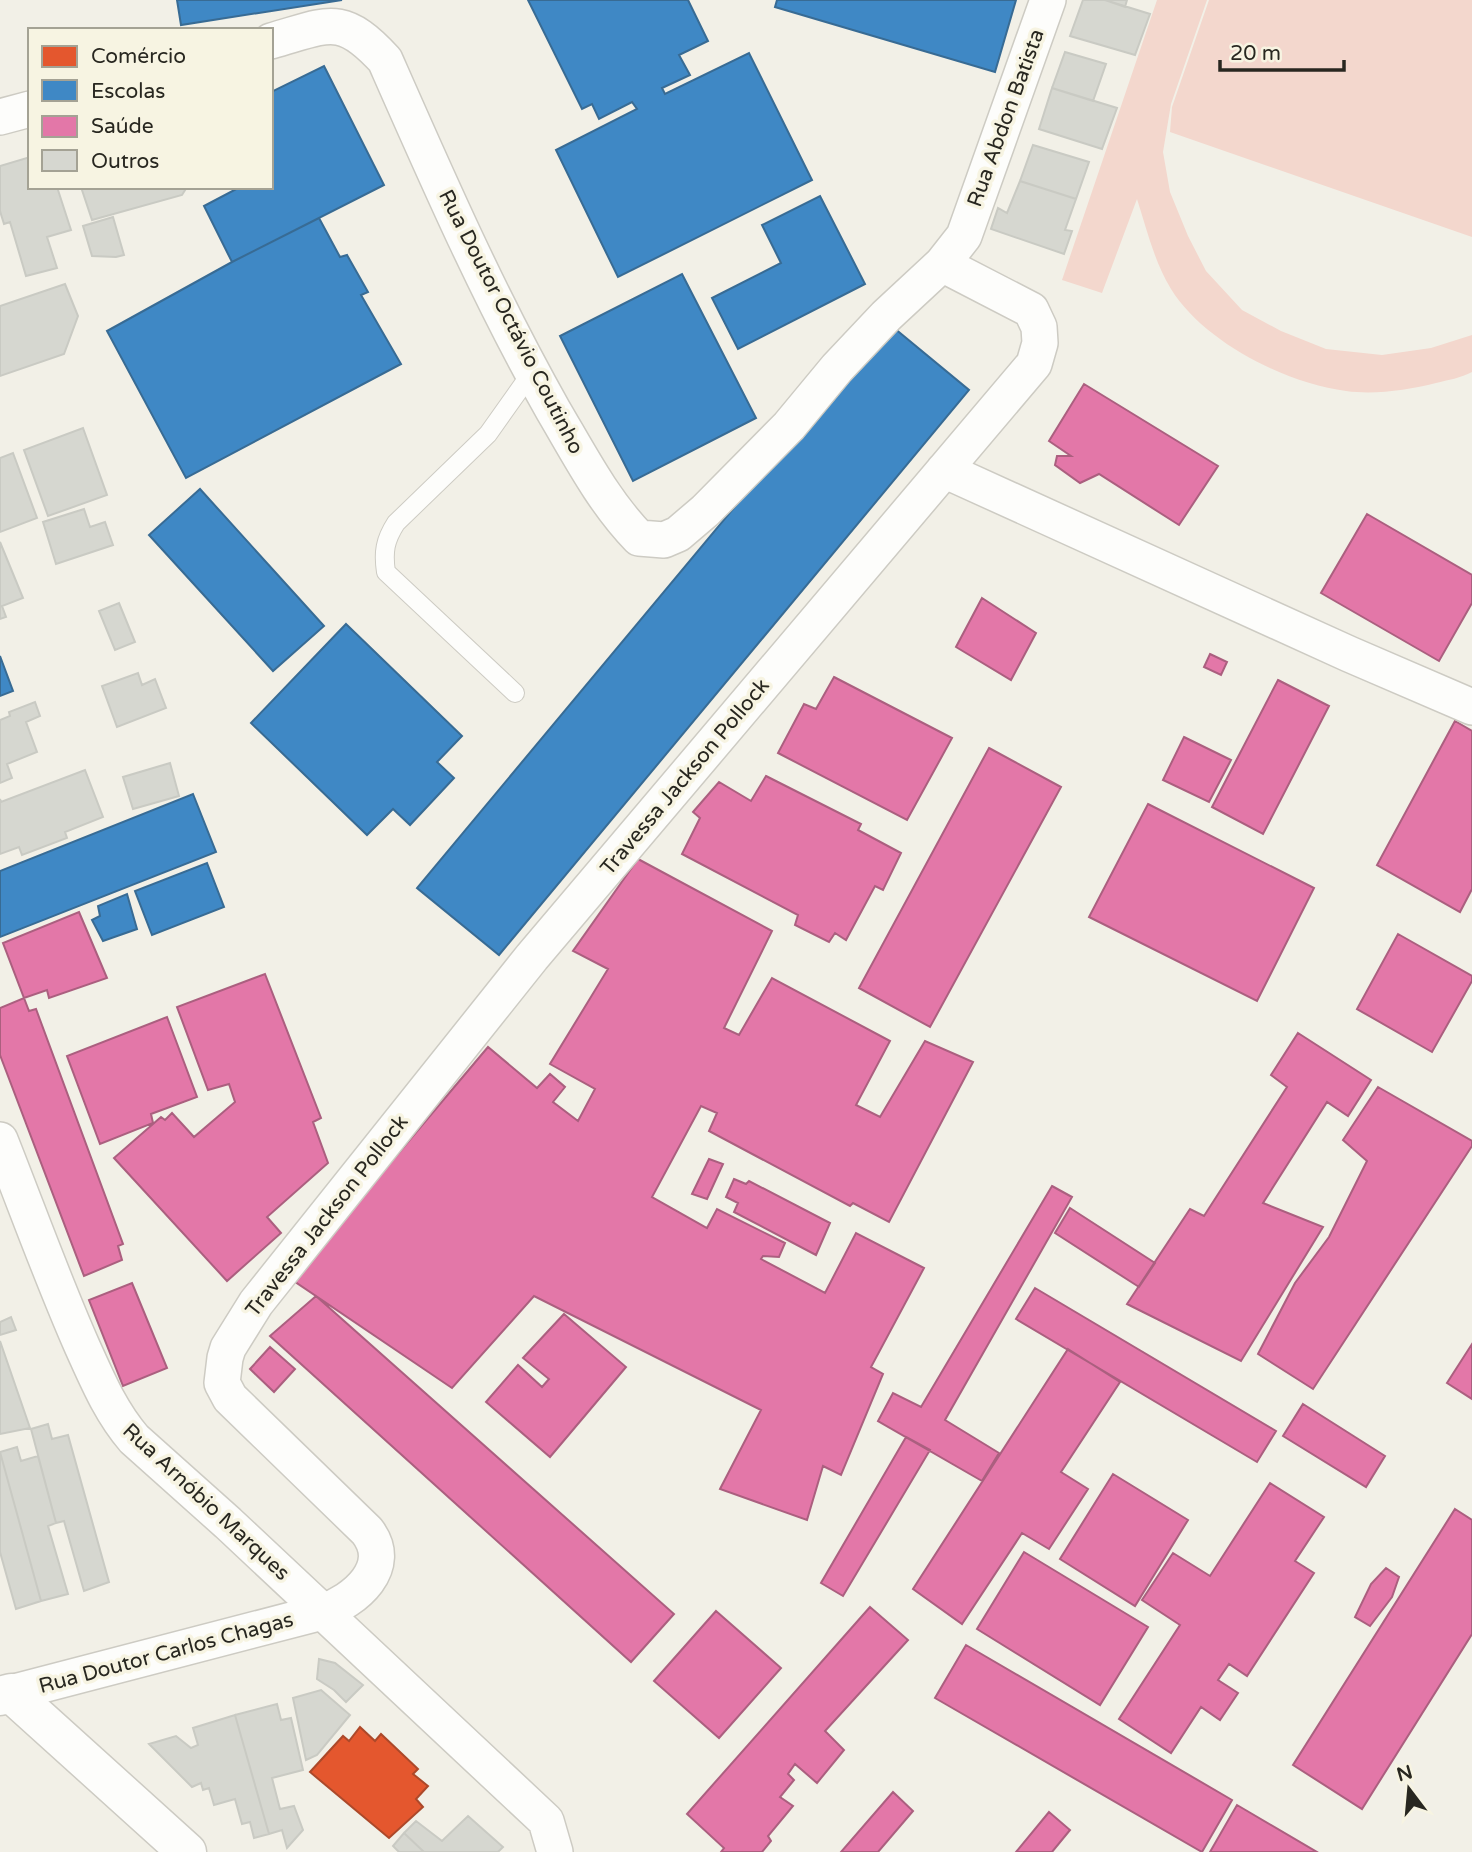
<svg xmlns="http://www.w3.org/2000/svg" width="1472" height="1852" viewBox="0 0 1472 1852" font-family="'Varela Round',sans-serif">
<rect width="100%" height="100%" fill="#f2f0e7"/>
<path fill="#f3d7cd" d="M1157,0H1207L1171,104L1163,152L1170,192L1188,236L1206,271L1242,310L1281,331L1326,349L1382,355L1431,348L1472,335V372C1461,378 1448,380 1436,383C1408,390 1375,395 1346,391C1285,383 1204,342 1171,289C1154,261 1147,230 1137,199L1102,293L1062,280Z
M1209,0H1472V237L1170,132L1172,107Z"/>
<path fill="#e4572e" stroke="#ac492a" stroke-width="2" d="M360,1727L375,1741L381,1734L418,1769L413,1774L428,1786L416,1799L423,1807L389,1838L310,1772L343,1736L349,1741Z"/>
<path fill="#3f88c5" stroke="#386b94" stroke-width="2" d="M177,0H342L181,25Z
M528,0H688L708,41L679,55L690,75L662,88L665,94L749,53L812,180L618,277L556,150L637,109L632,102L599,119L592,104L582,109Z
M777,0H1016L995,72L775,7Z
M324,66L384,185L232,262L204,206L240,187H271V92Z
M820,196L865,284L738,349L712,298L781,263L762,225Z
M319,218L340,257L347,255L368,292L361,295L401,364L186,478L107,331L232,262Z
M682,274L756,418L633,481L560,336Z
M888,323L969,390L499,955L417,888Z
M200,489L324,626L273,671L149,535Z
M346,624L462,736L437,762L454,778L410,825L393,809L367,835L251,723Z
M0,656L13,691L0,696Z
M193,794L216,852L0,937V871Z
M207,863L224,907L152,935L135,891Z
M127,894L137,929L103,941L92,920L100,916L98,906Z"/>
<path fill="#e377a8" stroke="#ab5f7f" stroke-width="2" d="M1084,384L1218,466L1179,525L1099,474L1080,483L1055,465L1057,456H1071L1049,441Z
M1367,514L1472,575V603L1439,661L1321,593Z
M982,598L1036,633L1011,680L956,647Z
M1210,654L1227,662L1221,675L1204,667Z
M834,677L952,738L907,820L778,753L804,704L816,709Z
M1278,680L1329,706L1263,834L1212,807Z
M1455,721L1472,731V889L1460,912L1377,865Z
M1184,737L1231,760L1209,802L1163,780Z
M989,748L1061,787L930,1027L859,988Z
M766,776L861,824L858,830L901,853L883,890L875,886L846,940L835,933L829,942L795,925L798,915L682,854L700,818L693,812L719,782L751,801Z
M1148,804L1314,888L1257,1001L1089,917Z
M638,859L772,931L724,1028L739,1035L772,978L890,1041L856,1105L880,1117L925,1041L973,1062L889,1222L853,1203L850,1206L709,1131L717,1113L701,1106L652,1197L707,1228L717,1209L785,1243L779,1257L763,1256L761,1259L825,1293L856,1233L924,1268L871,1367L883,1374L841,1475L823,1466L807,1520L720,1489L761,1410L534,1296L452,1388L285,1275L354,1206L488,1047L537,1088L550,1074L565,1087L553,1102L578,1121L595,1089L550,1064L608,969L573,951Z
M79,912L107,978L49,998L47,990L24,998L3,943Z
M1398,934L1472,976V981L1432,1052L1357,1009Z
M265,974L321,1118L313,1122L328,1163L267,1217L281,1233L227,1281L114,1158L161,1117L165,1120L172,1113L194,1137L235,1102L229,1084L208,1090L177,1007Z
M24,998L29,1011L36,1009L123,1244L118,1246L122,1260L84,1276L0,1055V1008Z
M167,1017L197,1097L151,1114L153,1123L100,1144L67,1056Z
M1298,1033L1371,1080L1348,1116L1327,1102L1263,1203L1323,1227L1241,1361L1127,1304L1190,1209L1204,1216L1287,1087L1271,1075Z
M1378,1087L1472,1141V1146L1313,1389L1258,1354L1295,1283L1329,1237L1367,1161L1343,1140Z
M709,1159L723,1164L707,1199L692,1194Z
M734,1179L746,1184L749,1181L830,1223L816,1255L734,1212L738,1203L726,1197Z
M1052,1186L1072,1197L945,1420L999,1453L982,1481L878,1421L893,1393L921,1407Z
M1070,1208L1155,1263L1139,1287L1055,1233Z
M132,1283L167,1368L123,1386L89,1300Z
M1035,1288L1276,1431L1257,1462L1016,1319Z
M316,1296L674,1614L631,1662L270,1336Z
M564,1314L626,1367L550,1457L486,1402L518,1365L542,1387L549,1379L523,1358Z
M1472,1344V1399L1447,1383Z
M270,1347L295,1369L274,1392L250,1369Z
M1068,1349L1120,1382L1061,1472L1088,1489L1049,1549L1022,1533L962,1624L913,1589Z
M1303,1404L1385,1456L1366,1487L1283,1436Z
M906,1437L930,1450L843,1596L821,1583Z
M1113,1474L1188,1520L1135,1606L1060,1559Z
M1270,1483L1324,1517L1295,1561L1314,1573L1247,1676L1229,1664L1218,1680L1238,1693L1220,1720L1201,1707L1171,1753L1119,1719L1180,1625L1142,1600L1173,1553L1210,1576Z
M1455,1509L1472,1520V1634L1362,1809L1293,1765Z
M1024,1552L1148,1627L1100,1705L977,1629Z
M1386,1568L1399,1577L1392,1597L1370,1626L1355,1617L1371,1584Z
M870,1607L908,1640L825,1731L844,1750L817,1783L795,1764L788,1774L794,1780L780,1797L793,1806L768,1836L771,1841L762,1852H721L724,1848L687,1814Z
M716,1611L781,1668L719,1738L654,1681Z
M966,1645L1232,1800L1202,1852L935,1698Z
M893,1792L913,1811L878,1852H841Z
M1237,1805L1317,1852H1210Z
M1049,1812L1070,1830L1052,1852H1016Z"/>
<path fill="#d6d7d0" stroke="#c9cac3" stroke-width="2" d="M1083,0H1105L1150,14L1135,55L1070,36Z
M1105,0H1127L1125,7Z
M1065,52L1106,64L1093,101L1052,88Z
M1052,88L1117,108L1102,149L1039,129Z
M1033,145L1089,162L1076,199L1020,181Z
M30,157V187H57L71,230L47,237L57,268L26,276L10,222L4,224L0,211V166Z
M1020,181L1076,199L1065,230L1072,231L1064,254L991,229L998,208L1007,213Z
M81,187H187L182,195L92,220Z
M113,217L124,255L116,257L92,256L83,226Z
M65,284L78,316L64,354L0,376V306Z
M83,428L107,495L48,516L24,450Z
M13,453L37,518L0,532V458Z
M84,509L90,527L105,522L113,545L56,564L43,522Z
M0,542L23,598L2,606L6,617L0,619Z
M119,603L135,642L115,650L99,611Z
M138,673L142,685L155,679L166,708L117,727L102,686Z
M35,702L40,716L26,722L37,752L7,764L12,778L0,783V720L10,716L9,712Z
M170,763L179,796L133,809L123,777Z
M85,770L103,817L65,832L67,838L22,855L19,847L0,854V799L1,802Z
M11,1317L16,1330L0,1335V1322Z
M0,1341L30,1428L0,1434Z
M48,1424L52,1439L68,1435L109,1582L84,1591L64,1521L56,1523L31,1429Z
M17,1447L21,1461L38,1456L56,1523L48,1526L68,1594L41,1601L0,1452Z
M0,1452L41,1601L16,1609L0,1552Z
M319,1659L335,1663L363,1685L346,1702L334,1690L317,1679Z
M321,1690L350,1715L317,1755L306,1760L293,1698Z
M277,1704L281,1720L291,1718L303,1770L272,1778L280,1809L294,1806L303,1830L287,1848L282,1830L269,1834L235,1715Z
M235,1715L269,1834L254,1838L250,1822L242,1824L235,1799L214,1805L209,1788L203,1790L201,1783L192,1787L149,1744L176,1736L191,1748L198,1745L193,1728Z
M468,1816L503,1847L498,1852H424L404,1833L416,1821L442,1841Z
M404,1833L424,1852H399L393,1846Z"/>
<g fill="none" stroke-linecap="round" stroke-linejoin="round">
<g stroke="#cdcbc3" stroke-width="20">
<path id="lane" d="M515,693L386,572C383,552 385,540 396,523L488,434L532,372"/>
</g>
<g stroke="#cdcbc3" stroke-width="38">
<path id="street" d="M271,41C328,25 341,12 385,60C437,178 489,297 553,410C579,454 603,501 639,538L664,540L678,534L705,511L789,426L837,368L886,316L942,264
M0,117L30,109
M944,470L1349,654L1472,707
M0,1140C27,1208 52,1278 82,1346C97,1379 110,1411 134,1439L228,1523L546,1821L555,1852
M11,1693L322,1612C355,1601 395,1567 367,1531L230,1398L222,1383L225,1358L228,1348L256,1303L532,957L1034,364L1040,343L1039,327L1031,310L942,264L964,236L1048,0"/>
</g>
<g stroke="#cdcbc3" stroke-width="41">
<path id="secondary" d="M0,1696L11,1693L187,1852"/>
</g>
<use href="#lane" stroke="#fdfdfb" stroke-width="18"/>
<use href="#street" stroke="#fdfdfb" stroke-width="35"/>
<use href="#secondary" stroke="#fdfdfb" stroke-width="38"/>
</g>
<g text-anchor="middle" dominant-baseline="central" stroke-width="7" stroke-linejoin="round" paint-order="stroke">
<g font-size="21" fill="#282720" stroke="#f7f4e2">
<text transform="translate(1006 118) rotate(-70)">Rua Abdon Batista</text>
<text transform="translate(511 322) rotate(63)">Rua Doutor Octávio Coutinho</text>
<text transform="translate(685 777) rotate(-50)">Travessa Jackson Pollock</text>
<text transform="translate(327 1216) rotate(-52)">Travessa Jackson Pollock</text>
<text transform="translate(206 1502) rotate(43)">Rua Arnóbio Marques</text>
<text transform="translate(166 1653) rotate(-15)">Rua Doutor Carlos Chagas</text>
</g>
</g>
<rect x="28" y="28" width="245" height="161" fill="#f7f4e2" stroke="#a4a294" stroke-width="2"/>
<rect x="42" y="46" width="35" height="21" fill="#e4572e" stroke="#a4a294" stroke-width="2"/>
<text x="91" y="63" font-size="21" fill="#282720">Comércio</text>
<rect x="42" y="80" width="35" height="21" fill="#3f88c5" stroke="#a4a294" stroke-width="2"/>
<text x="91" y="98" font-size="21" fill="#282720">Escolas</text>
<rect x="42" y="116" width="35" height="21" fill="#e377a8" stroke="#a4a294" stroke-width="2"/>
<text x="91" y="133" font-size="21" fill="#282720">Saúde</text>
<rect x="42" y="150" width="35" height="21" fill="#d6d7d0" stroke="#a4a294" stroke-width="2"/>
<text x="91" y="168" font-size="21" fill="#282720">Outros</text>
<g transform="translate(1409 1789) rotate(344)" stroke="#f7f4e2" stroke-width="5" paint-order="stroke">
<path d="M0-5L12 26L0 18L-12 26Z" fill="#282720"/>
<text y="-10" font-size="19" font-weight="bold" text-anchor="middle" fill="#282720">N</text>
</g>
<path d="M1220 60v10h124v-10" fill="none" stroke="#282720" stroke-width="3.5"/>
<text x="1230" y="60" font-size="21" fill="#282720" stroke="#f7f4e2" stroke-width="5" paint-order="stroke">20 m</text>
</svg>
